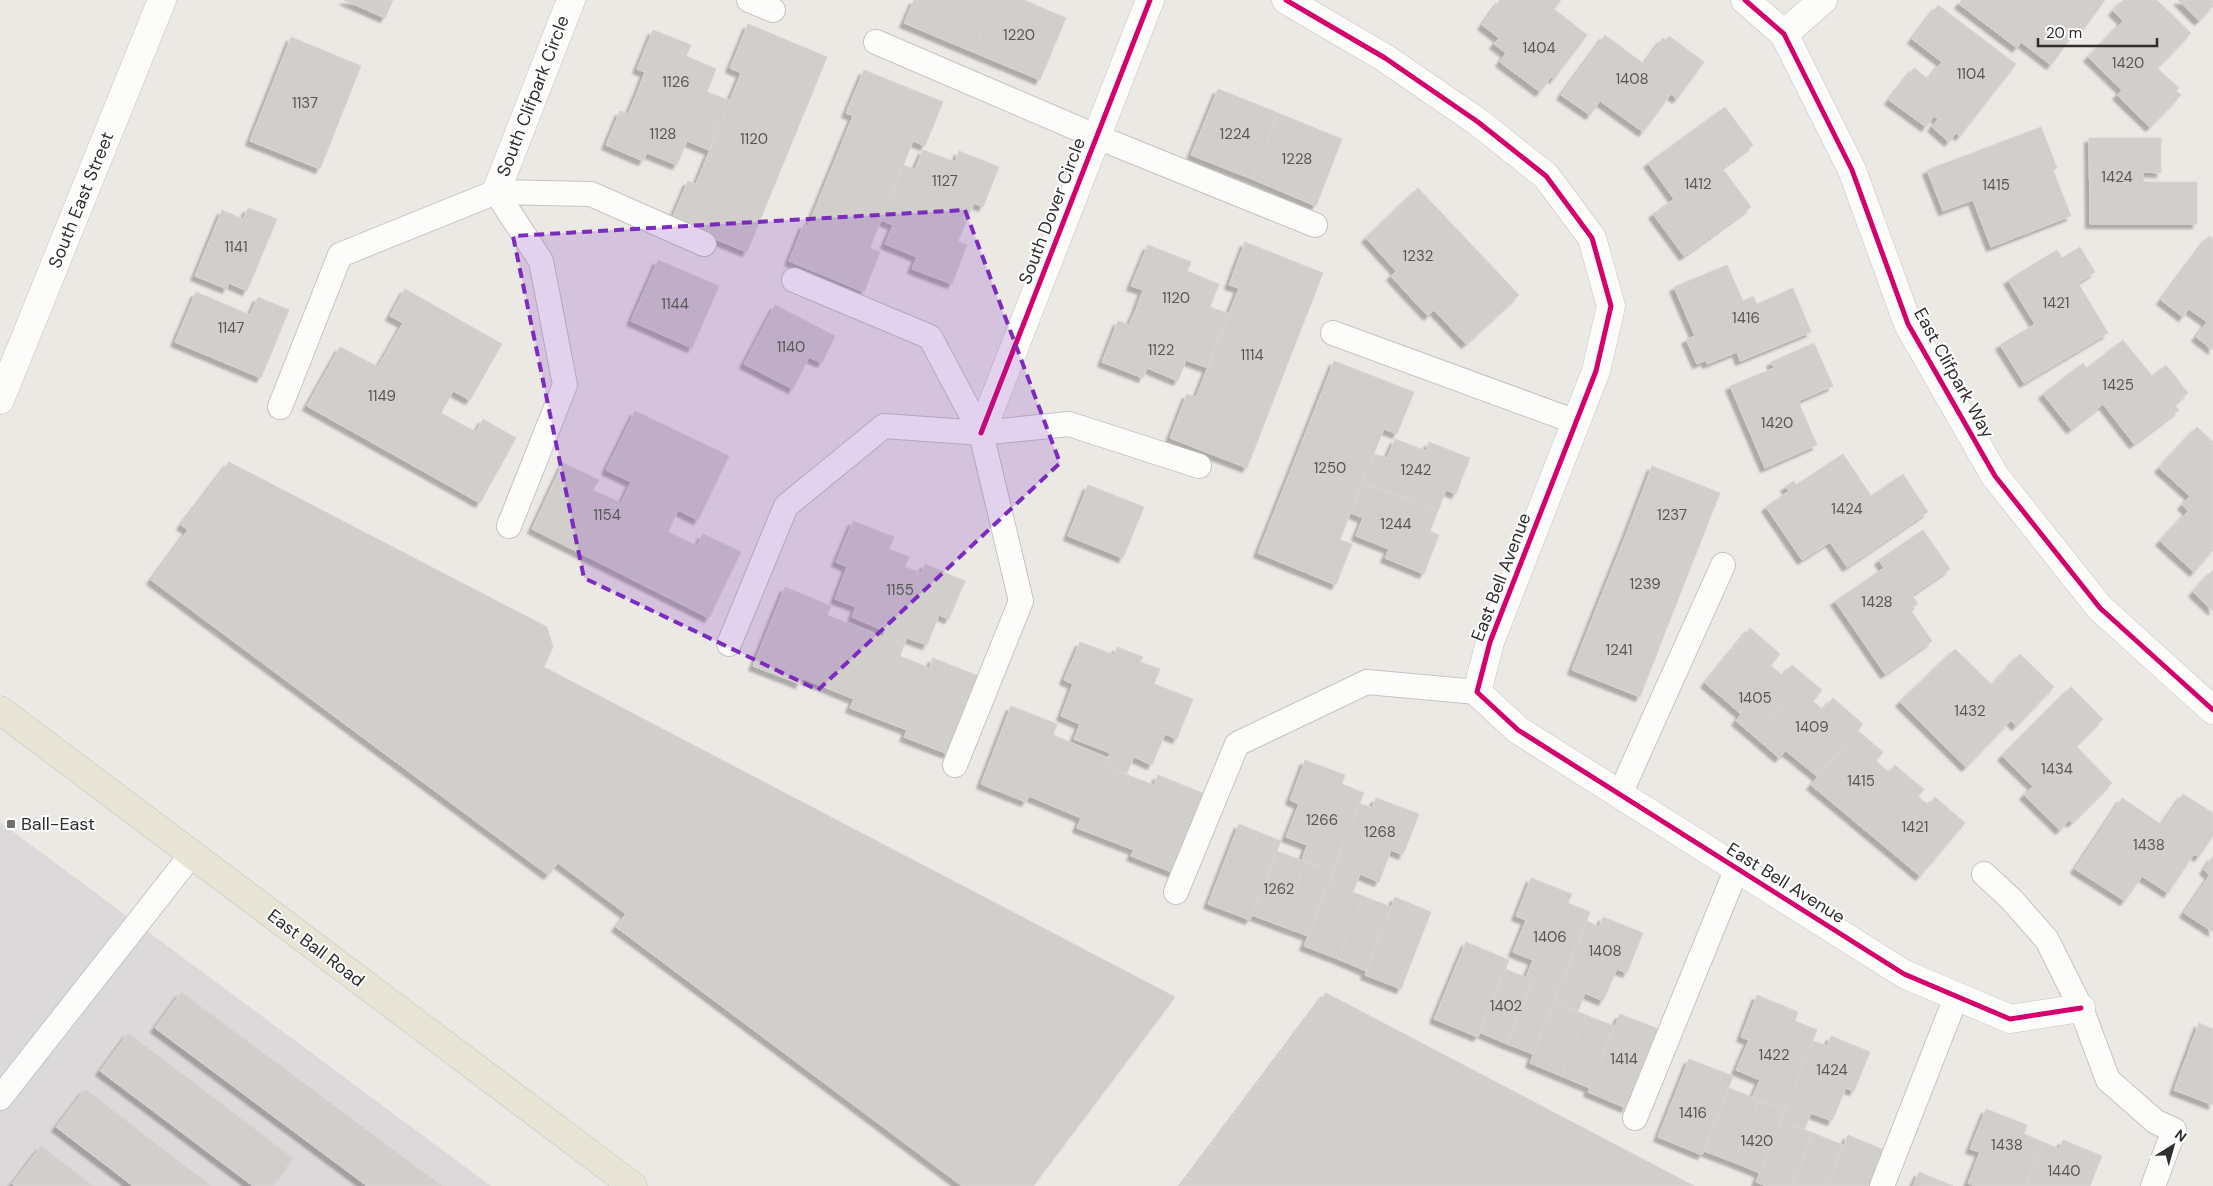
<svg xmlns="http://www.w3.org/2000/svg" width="2213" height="1186" viewBox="0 0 2213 1186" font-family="'DM Sans',sans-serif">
<defs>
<filter id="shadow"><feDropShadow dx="-4.5" dy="4.5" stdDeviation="1" flood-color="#0004"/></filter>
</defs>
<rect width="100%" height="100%" fill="#ece8e4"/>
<path fill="#dcd9db" d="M0,822L491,1186H0Z"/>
<path fill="#d1cecb" stroke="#d7d4d0" filter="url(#shadow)" d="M344,0H393L385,18Z
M914,0H994L973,52L904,23Z
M994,0H1024L1066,18L1040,80L973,52Z
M1500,0H1561L1554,9L1587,35L1554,79L1551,77L1540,92L1500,62L1506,53L1494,44L1499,38L1482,25Z
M1962,0H2105L2083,30L2079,26L2051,65L2021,42L2017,48L1959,4Z
M2123,0H2157L2191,33L2157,68L2179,88L2176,91L2181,95L2150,127L2117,95L2122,90L2088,57L2123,21L2113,11Z
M2178,0H2213V6L2199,21Z
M1938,5L2016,64L1960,136L1956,133L1949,142L1932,127L1938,119L1934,116L1926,127L1889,100L1914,68L1928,79L1942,62L1912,39Z
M748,24L827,57L747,252L671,221L688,181L696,184L741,73L730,68Z
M653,30L691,45L686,56L716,69L707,92L730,101L719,127L637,93L645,72L637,69Z
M1605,35L1644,64L1663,38L1666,40L1669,36L1704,62L1677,99L1671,94L1643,132L1600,101L1590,115L1561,95Z
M291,37L361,66L320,169L250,141Z
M864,70L943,102L925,146L913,141L870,248L880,252L864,292L789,261L804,224L808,226L853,116L846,113Z
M1218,89L1278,113L1252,179L1191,155Z
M637,93L719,127L709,150L687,141L677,165L647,153L643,161L606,145L620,111L628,114Z
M1725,107L1753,145L1722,168L1751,207L1684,256L1653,214L1674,199L1648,163Z
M1278,113L1342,139L1316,206L1252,179Z
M2041,127L2057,168L2053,170L2071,216L1991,247L1973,200L1943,211L1927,170Z
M2089,138H2161V173L2143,172L2144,182H2197V224H2090Z
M923,150L955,162L959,151L999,167L983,207L974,203L966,222L892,192L903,165L915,169Z
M1418,188L1469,242L1410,297L1391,276L1396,271L1366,238Z
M892,192L966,222L958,241L967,245L952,284L912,269L917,257L885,244L893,225L881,220Z
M248,208L277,219L247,291L229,283L227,289L195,276L222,210L243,219Z
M2209,236L2213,239V350L2196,337L2207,322L2189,309L2183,317L2161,300Z
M1245,242L1323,273L1247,468L1170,438L1187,394L1196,397L1239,288L1229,285Z
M1469,242L1519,295L1466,344L1434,310L1428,316L1410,297Z
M1148,245L1191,262L1187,271L1219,284L1210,307L1229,314L1219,341L1136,309L1143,290L1131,286Z
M2080,247L2095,272L2078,283L2108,333L2024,383L2000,345L2035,324L2008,280L2057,250L2062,258Z
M658,260L719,286L692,348L631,321Z
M1727,265L1743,301L1753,296L1757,304L1793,288L1811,332L1740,361L1737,352L1707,364L1706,360L1697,364L1686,339L1695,336L1674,287Z
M405,289L502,344L470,400L453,391L441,413L476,432L483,419L516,438L480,503L307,406L340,347L378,367L403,323L390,316Z
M196,292L250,315L258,297L289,310L261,378L175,342Z
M775,305L835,336L822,363L809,357L793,389L744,364Z
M1136,309L1219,341L1208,368L1186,360L1178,381L1147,368L1143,378L1102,362L1118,321L1129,325Z
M2123,340L2152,376L2166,365L2188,393L2174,404L2179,410L2134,444L2103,404L2071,429L2043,394L2083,363L2087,368Z
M1814,343L1833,386L1798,401L1817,445L1765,468L1730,386L1774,368L1771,362Z
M1334,361L1414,392L1397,434L1384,429L1362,482L1340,540L1352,544L1336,585L1258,553Z
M635,411L729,456L698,520L678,510L668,532L697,546L703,534L741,552L709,618L532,529L563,463L599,480L593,490L621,503L631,482L606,470Z
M2197,427L2213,442V550L2194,572L2160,541L2188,511L2182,505L2190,496L2159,468Z
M1395,439L1426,451L1429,442L1470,458L1456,494L1446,490L1438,511L1362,482L1374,454L1387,458Z
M1843,454L1871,496L1903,474L1928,512L1847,567L1830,542L1802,560L1766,507L1789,491L1785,487L1794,481L1796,485Z
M229,462L547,627L553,647L544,667L1175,997L1033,1186H962L616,927L626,914L558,863L548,875L151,580L188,530L181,525Z
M1652,466L1720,493L1692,564L1625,537Z
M1362,482L1438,511L1430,531L1439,535L1424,574L1385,558L1389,549L1356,536L1363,518L1351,513Z
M1088,485L1144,507L1123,558L1068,536Z
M853,521L894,537L889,549L909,557L905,567L921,573L925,564L965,581L949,619L939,615L927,645L907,638L904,645L883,637L885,631L852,617L856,607L835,599L847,567L836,562Z
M1923,530L1950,569L1912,595L1918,604L1910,609L1932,641L1885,674L1835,601L1884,568L1879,560Z
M1625,537L1692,564L1666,630L1598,604Z
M2213,570V611L2193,592Z
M785,587L831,606L827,615L904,645L900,656L929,668L933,658L978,676L948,754L904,737L907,730L850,708L854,699L802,678L800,684L753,666Z
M1598,604L1666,630L1640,697L1572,670Z
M1750,628L1780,654L1770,665L1782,675L1792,665L1806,677L1755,737L1736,721L1741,714L1705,683Z
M1080,642L1114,655L1117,647L1143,657L1140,662L1160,669L1154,684L1193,699L1177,739L1165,734L1152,765L1134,757L1126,775L1105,766L1110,753L1074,739L1080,724L1061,716L1073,684L1064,680Z
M1955,649L1992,685L2020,654L2054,687L2016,726L2011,720L1966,767L1900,702Z
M1806,677L1822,690L1813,701L1823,710L1833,698L1863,724L1818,777L1786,751L1779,758L1755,737Z
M2071,687L2103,719L2076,746L2112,783L2072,823L2069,820L2060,830L2024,795L2033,786L2002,756Z
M1011,706L1057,724L1053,735L1108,758L1105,766L1154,785L1158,775L1205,794L1174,873L1131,856L1134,850L1077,828L1081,818L1029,796L1026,802L981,784Z
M1857,730L1883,752L1876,761L1889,772L1895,765L1910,778L1866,831L1811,785Z
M1305,760L1345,775L1342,784L1364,793L1332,872L1302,860L1307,845L1286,837L1299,804L1290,800Z
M1910,778L1924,789L1918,797L1929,805L1935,797L1965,823L1920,876L1866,831Z
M2183,794L2213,813V836L2199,857L2194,854L2168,893L2142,876L2125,901L2075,869L2122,798L2162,825Z
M1376,798L1419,814L1403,855L1391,850L1379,882L1360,874L1353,892L1329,883L1359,803L1372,808Z
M1239,824L1281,841L1250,920L1208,904Z
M1277,851L1306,862L1281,926L1252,915Z
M2213,856V932L2184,913L2210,875L2204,870Z
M1306,862L1332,872L1308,936L1281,926Z
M1531,878L1572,894L1568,903L1590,912L1558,991L1526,977L1533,960L1513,952L1526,920L1516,916Z
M1329,883L1363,896L1338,959L1304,946Z
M1363,896L1391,907L1366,971L1338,959Z
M1395,897L1431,912L1401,989L1365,975Z
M1603,917L1643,933L1627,973L1617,969L1603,1001L1585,993L1578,1011L1554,1002L1587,921L1599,927Z
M1466,942L1509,960L1478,1037L1434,1019Z
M1505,969L1533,980L1507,1044L1479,1032Z
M1533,980L1558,991L1533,1054L1507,1044Z
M181,992L442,1186H367L155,1028Z
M1326,993L1694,1186H1181Z
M1757,995L1798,1012L1795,1021L1817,1030L1785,1111L1752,1098L1760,1080L1736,1070L1749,1040L1741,1037Z
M1554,1002L1586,1015L1561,1076L1530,1063Z
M1620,1014L1658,1029L1626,1108L1588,1092Z
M1586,1015L1614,1026L1590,1088L1561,1076Z
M2199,1023L2213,1029V1105L2174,1090Z
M128,1033L293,1158L272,1186H253L100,1071Z
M1831,1036L1870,1052L1854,1091L1846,1088L1832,1121L1811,1113L1804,1130L1781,1120L1813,1041L1827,1046Z
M1689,1059L1733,1076L1702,1155L1658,1137Z
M1729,1088L1759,1100L1733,1162L1704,1151Z
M85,1089L211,1186H133L56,1127Z
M1759,1100L1785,1111L1760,1173L1733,1162Z
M1986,1109L2027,1125L2024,1134L2043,1142L2026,1186H1975L1968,1183L1980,1152L1970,1149Z
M1781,1120L1813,1133L1792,1186H1767L1756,1182Z
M1813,1133L1843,1145L1827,1186H1792Z
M1848,1135L1884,1150L1870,1186H1827Z
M2063,1140L2102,1156L2090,1186H2026L2043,1142L2059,1149Z
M41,1146L93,1186H15L12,1184Z
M1919,1172L1953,1186H1913Z"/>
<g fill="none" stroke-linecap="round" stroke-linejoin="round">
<g stroke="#c5c4c5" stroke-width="26">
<path id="service" d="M749,0L773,10
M876,42L1095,136L1315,225
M496,192L541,261L565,385L509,526
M794,280L930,337L981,433L1021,601L955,765
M1333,333L1576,422
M280,407L340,255L496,192L591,194L704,244
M729,644L786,506L884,426L981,433L1069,424L1199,466
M1620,794L1723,565
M1984,874L2012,900L2047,940L2081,1008L2108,1080L2156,1122L2174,1130L2153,1186
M1176,892L1237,744L1367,682L1477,692
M0,1098L192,854
M1635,1118L1737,868
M1882,1186L1956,997"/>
</g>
<g stroke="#c5c4c5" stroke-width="29">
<path id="minor" d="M1286,0L1385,58L1478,122L1546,176L1592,238L1611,306L1596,371L1490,642L1477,692L1518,730L1904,974L2010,1019L2081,1008
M1745,0L1784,34L1852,170L1908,324L1995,476L2100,608L2213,710
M1784,34L1823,0
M496,192L571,0
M981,433L1150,0"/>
</g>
<g stroke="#c5c4c5" stroke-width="29">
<path id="tertiary" d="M0,400L162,0"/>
</g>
<g stroke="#c6c5c4" stroke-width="29">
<path id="primary" d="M0,710L633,1186"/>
</g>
<use href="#service" stroke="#fcfcfb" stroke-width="24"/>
<use href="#minor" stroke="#fcfcfb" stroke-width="28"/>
<use href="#tertiary" stroke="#fcfcfb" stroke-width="28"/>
<use href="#primary" stroke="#e8e4d6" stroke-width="28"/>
<g stroke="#fff" stroke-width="8">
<path id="cycleway" d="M1286,0L1385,58L1478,122L1546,176L1592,238L1611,306L1596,371L1490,642L1477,692L1518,730L1904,974L2010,1019L2081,1008
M1745,0L1784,34L1852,170L1908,324L1995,476L2100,608L2213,710
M981,433L1150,0"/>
</g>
<use href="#cycleway" stroke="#d6006c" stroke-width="5"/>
</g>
<path fill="#7b2cbf" fill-opacity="0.2" stroke="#7b2cbf" stroke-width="4" stroke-dasharray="10 6" stroke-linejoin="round" d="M965,210L1060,463L818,690L584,578L513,236Z"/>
<rect fill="#706f6e" stroke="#fff" stroke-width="2" x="6" y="819" width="10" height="10" rx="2.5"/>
<g text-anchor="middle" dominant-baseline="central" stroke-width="4" stroke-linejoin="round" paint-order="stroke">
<g font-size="15" fill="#585857">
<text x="1019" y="35">1220</text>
<text x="1539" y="48">1404</text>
<text x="2128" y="63">1420</text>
<text x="1971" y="74">1104</text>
<text x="1632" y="79">1408</text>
<text x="676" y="82">1126</text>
<text x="305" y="103">1137</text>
<text x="663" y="134">1128</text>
<text x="1235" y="134">1224</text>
<text x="754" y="139">1120</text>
<text x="1297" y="159">1228</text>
<text x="2117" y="177">1424</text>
<text x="945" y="181">1127</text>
<text x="1698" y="184">1412</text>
<text x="1996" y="185">1415</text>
<text x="236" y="247">1141</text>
<text x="1418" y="256">1232</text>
<text x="1176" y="298">1120</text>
<text x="2056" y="303">1421</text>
<text x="675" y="304">1144</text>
<text x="1746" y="318">1416</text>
<text x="231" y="328">1147</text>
<text x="791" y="347">1140</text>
<text x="1161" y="350">1122</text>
<text x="1252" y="355">1114</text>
<text x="2118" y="385">1425</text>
<text x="382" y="396">1149</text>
<text x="1777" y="423">1420</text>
<text x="1330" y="468">1250</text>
<text x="1416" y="470">1242</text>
<text x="1847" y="509">1424</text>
<text x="607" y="515">1154</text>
<text x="1672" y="515">1237</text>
<text x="1396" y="524">1244</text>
<text x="1645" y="584">1239</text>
<text x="900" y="590">1155</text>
<text x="1877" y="602">1428</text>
<text x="1619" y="650">1241</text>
<text x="1755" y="698">1405</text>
<text x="1970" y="711">1432</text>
<text x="1812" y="727">1409</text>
<text x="2057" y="769">1434</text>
<text x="1861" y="781">1415</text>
<text x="1322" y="820">1266</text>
<text x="1915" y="827">1421</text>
<text x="1380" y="832">1268</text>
<text x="2149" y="845">1438</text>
<text x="1279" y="889">1262</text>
<text x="1550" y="937">1406</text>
<text x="1605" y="951">1408</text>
<text x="1506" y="1006">1402</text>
<text x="1774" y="1055">1422</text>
<text x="1624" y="1059">1414</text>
<text x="1832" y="1070">1424</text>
<text x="1693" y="1113">1416</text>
<text x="1757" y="1141">1420</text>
<text x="2007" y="1145">1438</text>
<text x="2064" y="1171">1440</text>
</g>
<g font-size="18" fill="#2e2e2e" stroke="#fff">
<text transform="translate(533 96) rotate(-69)">South Clifpark Circle</text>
<text transform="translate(81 200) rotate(-68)">South East Street</text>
<text transform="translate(1052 211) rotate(-69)">South Dover Circle</text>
<text transform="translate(1954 373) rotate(61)">East Clifpark Way</text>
<text transform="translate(1501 577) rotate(-69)">East Bell Avenue</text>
<text transform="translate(1786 883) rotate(32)">East Bell Avenue</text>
<text transform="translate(316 948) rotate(37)">East Ball Road</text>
</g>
<g font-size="18" fill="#2e2e2e" stroke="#fff" text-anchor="start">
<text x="21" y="824">Ball-East</text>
</g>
</g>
<g transform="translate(2173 1146) rotate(37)" stroke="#ffffff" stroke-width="4" paint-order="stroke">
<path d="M0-4L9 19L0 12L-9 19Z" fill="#2e2e2e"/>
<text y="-8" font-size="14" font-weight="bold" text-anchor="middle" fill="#2e2e2e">N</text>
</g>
<path d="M2038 38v8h119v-8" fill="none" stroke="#2e2e2e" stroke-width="2.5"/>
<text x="2046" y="38" font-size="15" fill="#2e2e2e" stroke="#ffffff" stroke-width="4" paint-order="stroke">20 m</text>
</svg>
